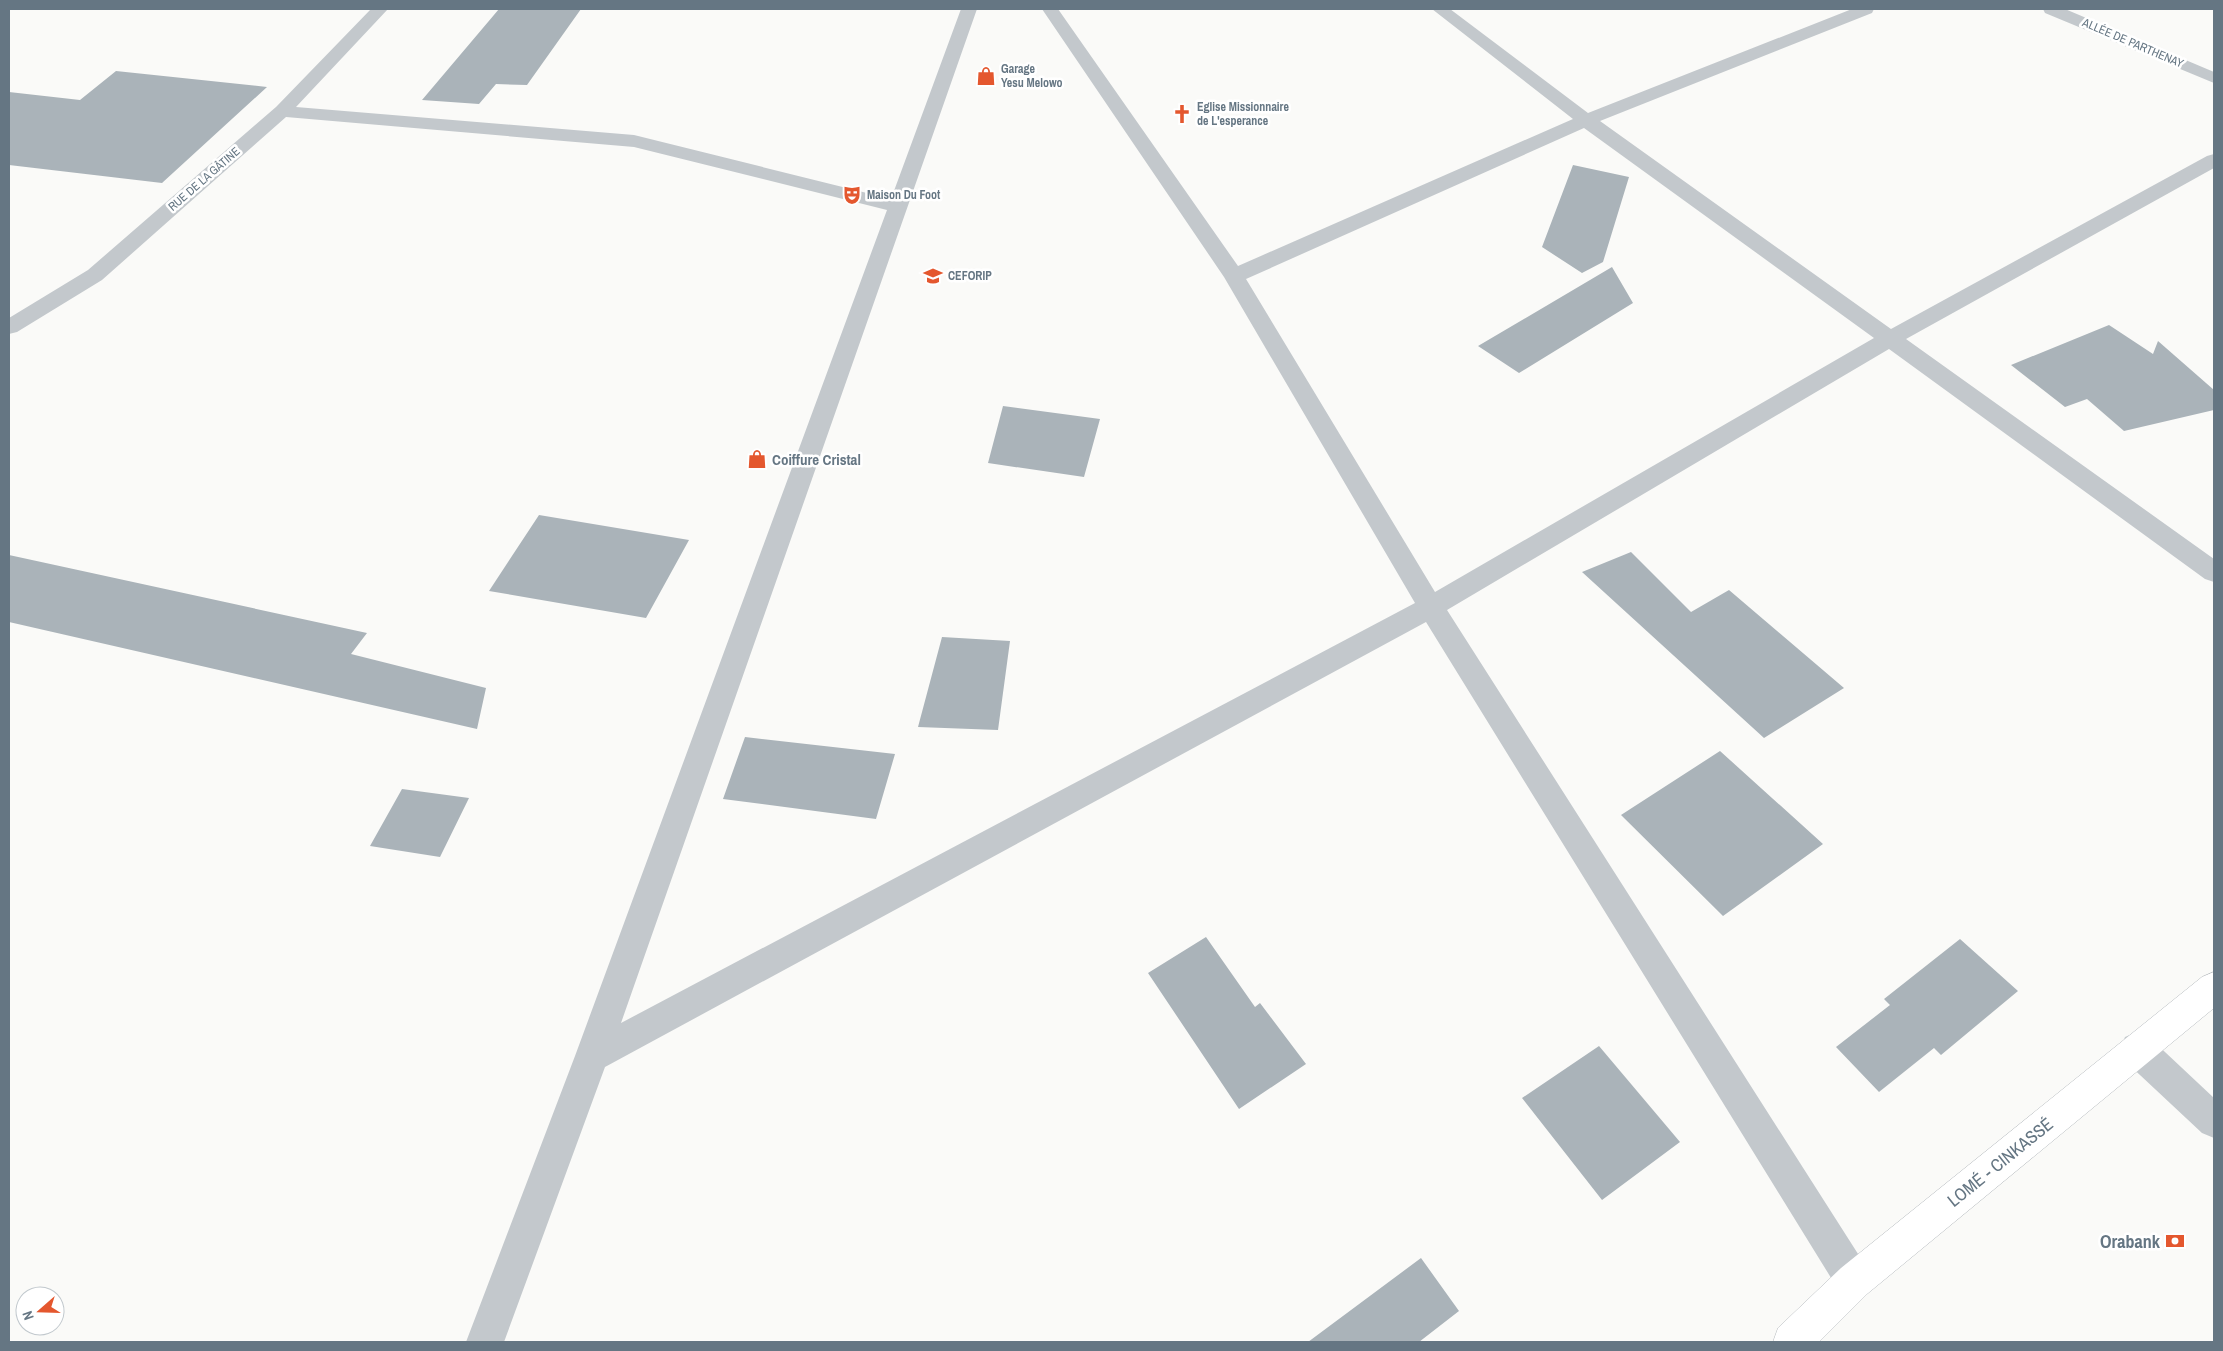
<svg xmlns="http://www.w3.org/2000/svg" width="2223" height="1351" viewBox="0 0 2223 1351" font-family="'Archivo Narrow',sans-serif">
<rect width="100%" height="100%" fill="#fafaf8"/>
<path fill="#aab3b9" d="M499,9H581L527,85L496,84L479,104L422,100Z
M116,71L267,87L162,183L9,165V92L80,100Z
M1573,165L1629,177L1603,262L1582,273L1542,247Z
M1612,267L1633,303L1519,373L1478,346Z
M2109,325L2153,354L2158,341L2214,390V410L2124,431L2087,399L2065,407L2011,365Z
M1003,406L1100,419L1084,477L988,463Z
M539,515L689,540L646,618L489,591Z
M1631,552L1691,612L1729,590L1844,688L1764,738L1582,572Z
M9,555L367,633L351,654L486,688L477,729L9,622Z
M942,637L1010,641L998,730L918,727Z
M745,737L895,754L876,819L723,799Z
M1720,751L1823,844L1723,916L1621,815Z
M402,789L469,798L440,857L370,846Z
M1206,937L1255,1007L1260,1003L1306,1064L1239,1109L1148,973Z
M1960,939L2018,991L1941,1055L1934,1048L1879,1092L1836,1047L1890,1005L1884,999Z
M1599,1046L1680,1142L1602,1200L1522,1098Z
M1421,1258L1459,1311L1419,1342H1308Z"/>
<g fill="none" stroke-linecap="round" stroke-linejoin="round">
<g stroke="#b4b9bd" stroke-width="1">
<path id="trunk" d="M2214,972V1008L1867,1294L1819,1342H1773L1778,1328L1841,1268L2202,977Z"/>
</g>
<path fill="#c3c8cc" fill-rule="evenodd" d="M371,9H388L296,107L634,135L891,199L961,9H977L621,1023L1415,603L1224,277L1042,9H1058L1238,266L1573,119L1432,9H1450L1588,113L1852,9H1874L1872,13L1600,121L1891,329L2207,156L2214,154V168L1906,339L2214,559V582L2205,579L1889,349L1447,610L1867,1268L1873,1281L1867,1294L1854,1300L1841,1294L1426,622L605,1067L504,1342H466L575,1056L887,210L634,147L286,117L102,280L17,332L9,334V318L88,270L276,107ZM1584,128L1874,338L1435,592L1246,279Z
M2043,9H2065L2214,72V83L2045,13Z
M2137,1032L2149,1037L2214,1098V1138L2202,1133L2125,1061L2120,1049L2125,1037Z"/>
<use href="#trunk" fill="#fff" fill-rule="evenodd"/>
</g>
<defs>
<g id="shop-bare" transform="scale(1.5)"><path d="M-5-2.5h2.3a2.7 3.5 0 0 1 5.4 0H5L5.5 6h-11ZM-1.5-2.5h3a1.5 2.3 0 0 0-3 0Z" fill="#e4572e" stroke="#fff" stroke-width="2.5" paint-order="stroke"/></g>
<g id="church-bare" transform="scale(1.5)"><path d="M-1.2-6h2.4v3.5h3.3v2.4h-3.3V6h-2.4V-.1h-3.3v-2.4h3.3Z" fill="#e4572e" stroke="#fff" stroke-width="2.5" paint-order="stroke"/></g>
<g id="theatre-bare" transform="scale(1.5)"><path d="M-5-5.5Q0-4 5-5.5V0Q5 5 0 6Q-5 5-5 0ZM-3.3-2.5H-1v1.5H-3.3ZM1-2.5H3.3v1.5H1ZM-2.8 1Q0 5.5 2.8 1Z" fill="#e4572e" stroke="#fff" stroke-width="2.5" paint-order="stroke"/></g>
<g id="school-bare" transform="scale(1.5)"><path d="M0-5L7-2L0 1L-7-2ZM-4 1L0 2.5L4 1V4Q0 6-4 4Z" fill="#e4572e" stroke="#fff" stroke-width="2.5" paint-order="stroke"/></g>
<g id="bank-bare" transform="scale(1.5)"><path d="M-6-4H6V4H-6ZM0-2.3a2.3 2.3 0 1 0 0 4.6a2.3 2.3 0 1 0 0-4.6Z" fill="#e4572e" stroke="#fff" stroke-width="2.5" paint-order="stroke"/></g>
</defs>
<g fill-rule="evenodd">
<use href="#shop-bare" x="986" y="76"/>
<use href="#church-bare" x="1182" y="114"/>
<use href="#theatre-bare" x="852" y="195"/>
<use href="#school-bare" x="933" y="276"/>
<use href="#shop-bare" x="757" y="459"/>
<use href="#bank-bare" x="2175" y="1241"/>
</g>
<g text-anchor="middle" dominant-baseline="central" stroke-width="5" stroke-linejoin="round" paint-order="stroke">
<g font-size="12" fill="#657683" stroke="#fff">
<text transform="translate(2133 43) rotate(23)">ALLÉE DE PARTHENAY</text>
<text transform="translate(204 179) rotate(-41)">RUE DE LA GÂTINE</text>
</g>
<g font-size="12" font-weight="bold" fill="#657683" stroke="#fff" text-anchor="start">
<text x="1001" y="69">Garage<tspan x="1001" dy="14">Yesu Melowo</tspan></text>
<text x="1197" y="107">Eglise Missionnaire<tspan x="1197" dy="14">de L'esperance</tspan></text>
<text x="867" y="195">Maison Du Foot</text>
<text x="948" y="276">CEFORIP</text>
</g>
<g font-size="15" font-weight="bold" fill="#657683" stroke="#fff" text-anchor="start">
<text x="772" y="459">Coiffure Cristal</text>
</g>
<g font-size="18" fill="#657683" stroke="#fff">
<text transform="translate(2000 1162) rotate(-39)">LOMÉ - CINKASSÉ</text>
</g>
<g font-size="18" font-weight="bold" fill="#657683" stroke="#fff" text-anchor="end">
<text x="2160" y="1241">Orabank</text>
</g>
</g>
<rect width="2223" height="1351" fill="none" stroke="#657683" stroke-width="20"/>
<g transform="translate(40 1311) rotate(250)"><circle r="24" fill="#ffffff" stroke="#c1c8cd"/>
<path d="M0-4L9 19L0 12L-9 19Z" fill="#e4572e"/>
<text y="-8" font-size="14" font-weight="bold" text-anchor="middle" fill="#657683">N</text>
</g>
</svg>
